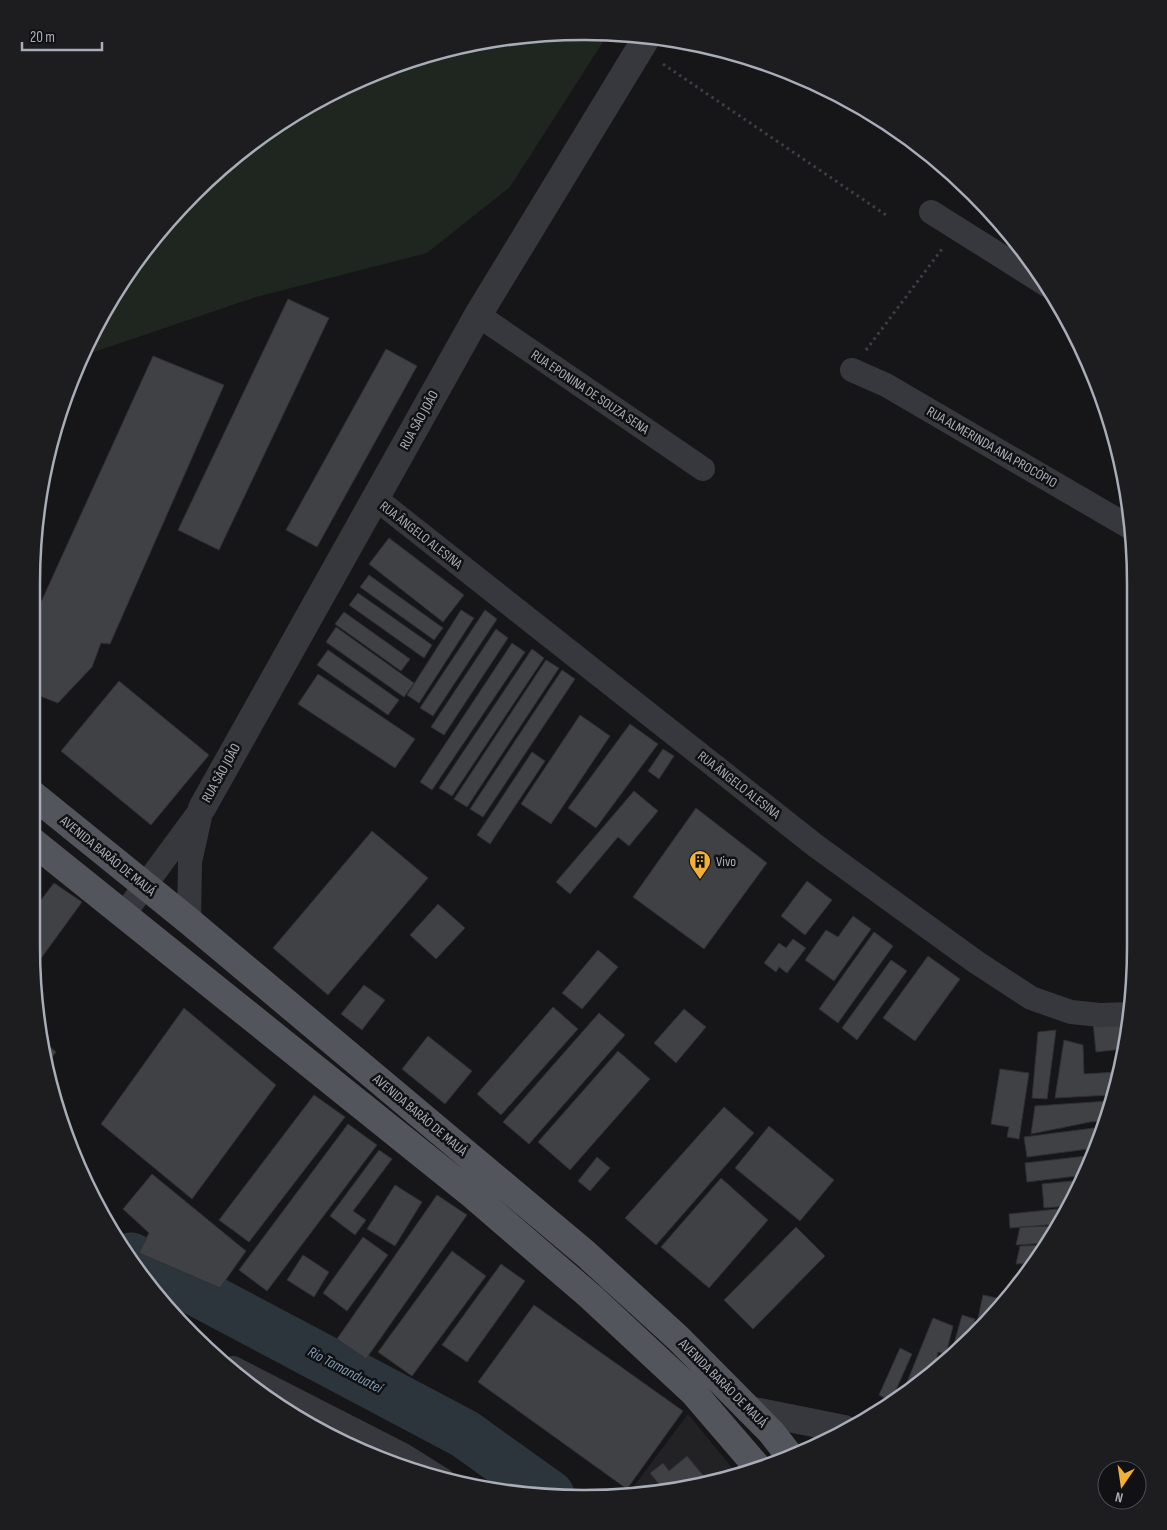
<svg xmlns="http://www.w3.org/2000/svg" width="1167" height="1530" viewBox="0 0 1167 1530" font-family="'Sofia Sans Condensed',sans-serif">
<rect width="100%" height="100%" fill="#161618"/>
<path fill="#222225" d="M688,1414L737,1474L635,1494L631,1490Z"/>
<path fill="#1e261f" d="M584,31L608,34L510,187L427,253L256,297L82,356L88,339L145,248L219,168L277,124L372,73L476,42Z"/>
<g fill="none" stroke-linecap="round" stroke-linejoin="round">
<path stroke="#2c353c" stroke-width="49" d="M131,1257L465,1434L550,1495"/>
</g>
<path fill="#404145" stroke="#303034" d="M288,299L329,318L219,550L178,530Z
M386,349L417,366L317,547L286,530Z
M153,356L224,385L110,644L101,643L92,667L58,703L32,693V622Z
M389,538L464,595L443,622L369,564Z
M369,575L443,628L434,640L360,587Z
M358,593L432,645L424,658L349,605Z
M461,610L474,618L419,703L407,695Z
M485,610L497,619L433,716L420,708Z
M344,612L410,659L401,671L335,624Z
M336,627L414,683L404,697L326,642Z
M496,629L508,638L444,735L431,727Z
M512,643L525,652L432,790L420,782Z
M532,649L544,658L452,796L439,788Z
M328,650L399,700L388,715L317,665Z
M546,660L559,668L467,807L454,799Z
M562,670L575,679L483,817L470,809Z
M318,674L415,739L395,768L298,704Z
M119,681L209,755L151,825L61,751Z
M580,715L610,736L551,824L521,804Z
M630,724L658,744L596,828L568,808Z
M663,749L674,756L659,779L648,771Z
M532,752L545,761L490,844L477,835Z
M634,791L658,811L629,846L618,837L570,894L556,882Z
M696,808L767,863L704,949L633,897Z
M372,831L428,878L328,995L273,948Z
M807,881L832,900L805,935L781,916Z
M54,883L82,902L34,968L31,946V913Z
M438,904L465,928L436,959L410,935Z
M853,916L871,929L834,981L805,960L826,930L838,937Z
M874,932L893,946L838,1023L819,1009Z
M793,939L806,948L787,973L779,967L776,972L764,963L779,943L786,948Z
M598,950L618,967L582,1009L562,993Z
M928,956L960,979L915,1041L883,1018Z
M891,960L907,971L857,1040L842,1028Z
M364,985L385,1000L362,1030L341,1014Z
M553,1007L578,1029L501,1115L477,1094Z
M184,1008L276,1085L192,1199L101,1124Z
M684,1009L706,1027L676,1063L654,1043Z
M599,1013L625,1035L529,1144L503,1122Z
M1121,1019L1123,1049L1096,1052L1093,1022Z
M1056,1030L1047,1099L1032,1098L1038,1032Z
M428,1036L472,1071L445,1104L402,1069Z
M1064,1040L1083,1045L1084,1074L1117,1072L1111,1095L1055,1098Z
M44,1042L56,1052L47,1064Z
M618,1051L650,1079L570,1170L538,1142Z
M1000,1069L1029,1073L1019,1139L1007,1137L1009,1127L991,1124Z
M314,1095L345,1117L249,1242L219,1220Z
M1109,1101L1104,1121L1090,1122L1031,1134L1035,1106Z
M724,1107L754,1133L656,1245L625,1218Z
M348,1124L377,1145L267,1291L239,1270Z
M769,1126L834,1180L800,1221L735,1168Z
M1102,1127L1096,1148L1027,1157L1024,1137Z
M379,1150L392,1159L353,1211L366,1220L355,1235L330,1216Z
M1095,1155L1085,1175L1027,1182L1025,1163Z
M597,1157L610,1168L590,1191L578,1181Z
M152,1174L246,1251L220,1288L139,1253L149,1233L123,1209Z
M721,1178L768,1220L709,1288L661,1247Z
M1082,1180L1068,1206L1044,1208L1042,1184Z
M395,1185L422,1202L395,1246L367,1229Z
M437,1195L467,1215L366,1359L337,1339Z
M1067,1208L1058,1224L1010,1228L1009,1214Z
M1057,1226L1048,1243L1016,1245L1020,1227Z
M796,1227L825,1256L753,1329L724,1300Z
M363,1237L388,1255L347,1311L323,1293Z
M1047,1245L1035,1263L1016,1264L1020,1246Z
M452,1251L486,1276L412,1376L378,1352Z
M303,1255L329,1272L314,1297L287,1280Z
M501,1264L525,1281L467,1362L442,1345Z
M1013,1277L1023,1278L1013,1289H1012Z
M983,1295L997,1298L994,1313L974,1337Z
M534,1305L683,1411L627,1489L478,1382Z
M962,1315L975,1319L970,1340L951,1355Z
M933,1318L953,1326L946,1354L938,1352L934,1370L901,1397Z
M900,1348L912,1354L891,1401L879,1395Z
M687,1456L707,1480L663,1489L650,1473L663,1463L669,1471Z"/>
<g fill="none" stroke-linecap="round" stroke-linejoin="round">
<path stroke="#3d3f44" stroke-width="3" stroke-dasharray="2.5 4" stroke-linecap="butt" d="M663,64L889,217
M866,350L942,249"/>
<path stroke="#37383d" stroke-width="24" d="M931,212L1047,285
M478,315L703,469
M852,370L886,385L1131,528
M375,498L816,846L976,962L1031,998L1071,1012L1100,1015L1131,1014
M124,914L202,808
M189,921L190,862L200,817
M233,1368L403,1455L443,1480"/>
<path stroke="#37383d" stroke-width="28" d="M202,808L478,315L647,37
M749,1410L844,1429"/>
<path stroke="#53555c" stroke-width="28" d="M32,794L189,921L586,1254L678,1338L771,1432L789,1455
M32,841L469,1192L591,1297L693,1392L760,1470"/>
</g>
<defs>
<g id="building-pin" transform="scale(1.125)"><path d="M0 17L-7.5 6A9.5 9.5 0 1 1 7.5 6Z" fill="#f2b134" stroke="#111113"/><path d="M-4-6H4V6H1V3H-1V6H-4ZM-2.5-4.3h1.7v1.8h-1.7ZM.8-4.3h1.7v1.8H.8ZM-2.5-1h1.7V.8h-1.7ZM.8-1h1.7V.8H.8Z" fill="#111"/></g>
</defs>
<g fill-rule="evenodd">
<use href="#building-pin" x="700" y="861"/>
</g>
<g text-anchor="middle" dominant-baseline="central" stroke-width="5" stroke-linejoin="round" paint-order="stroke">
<g font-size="14" fill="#a8adb8" stroke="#111113">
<text transform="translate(590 392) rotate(34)">RUA EPONINA DE SOUZA SENA</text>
<text transform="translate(419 420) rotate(-61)">RUA SÃO JOÃO</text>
<text transform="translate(992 447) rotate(30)">RUA ALMERINDA ANA PROCÓPIO</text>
<text transform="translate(421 535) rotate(38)">RUA ÂNGELO ALESINA</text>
<text transform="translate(221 773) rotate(-61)">RUA SÃO JOÃO</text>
<text transform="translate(739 785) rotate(38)">RUA ÂNGELO ALESINA</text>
<text transform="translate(108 856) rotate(39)">AVENIDA BARÃO DE MAUÁ</text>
<text transform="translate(420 1115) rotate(40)">AVENIDA BARÃO DE MAUÁ</text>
<text transform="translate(723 1383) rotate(45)">AVENIDA BARÃO DE MAUÁ</text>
</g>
<g font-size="14" fill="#a8adb8" stroke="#111113" text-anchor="start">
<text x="716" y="861">Vivo</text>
</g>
<g font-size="15" font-style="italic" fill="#7f9bb3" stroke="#111113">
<text transform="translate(345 1370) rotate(28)">Rio Tamanduateí</text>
</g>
</g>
<path d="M0 0H1167V1530H0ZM583 40H584A543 543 0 0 1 1127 583V947A543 543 0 0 1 584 1490H583A543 543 0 0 1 40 947V583A543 543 0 0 1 583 40Z" fill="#1d1d20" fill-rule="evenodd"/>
<path fill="none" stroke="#a8adb8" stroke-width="2.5" d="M583 40H584A543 543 0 0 1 1127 583V947A543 543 0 0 1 584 1490H583A543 543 0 0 1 40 947V583A543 543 0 0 1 583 40Z"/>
<g transform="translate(1122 1485) rotate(193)"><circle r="24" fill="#111113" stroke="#4d4f55"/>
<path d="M0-4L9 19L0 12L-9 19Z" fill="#f2b134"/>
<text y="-8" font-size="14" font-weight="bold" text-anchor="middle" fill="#a8adb8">N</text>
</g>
<path d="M22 42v8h80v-8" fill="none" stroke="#a8adb8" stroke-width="2.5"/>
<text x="30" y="42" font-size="15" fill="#a8adb8" stroke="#111113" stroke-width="4" paint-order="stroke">20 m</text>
</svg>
